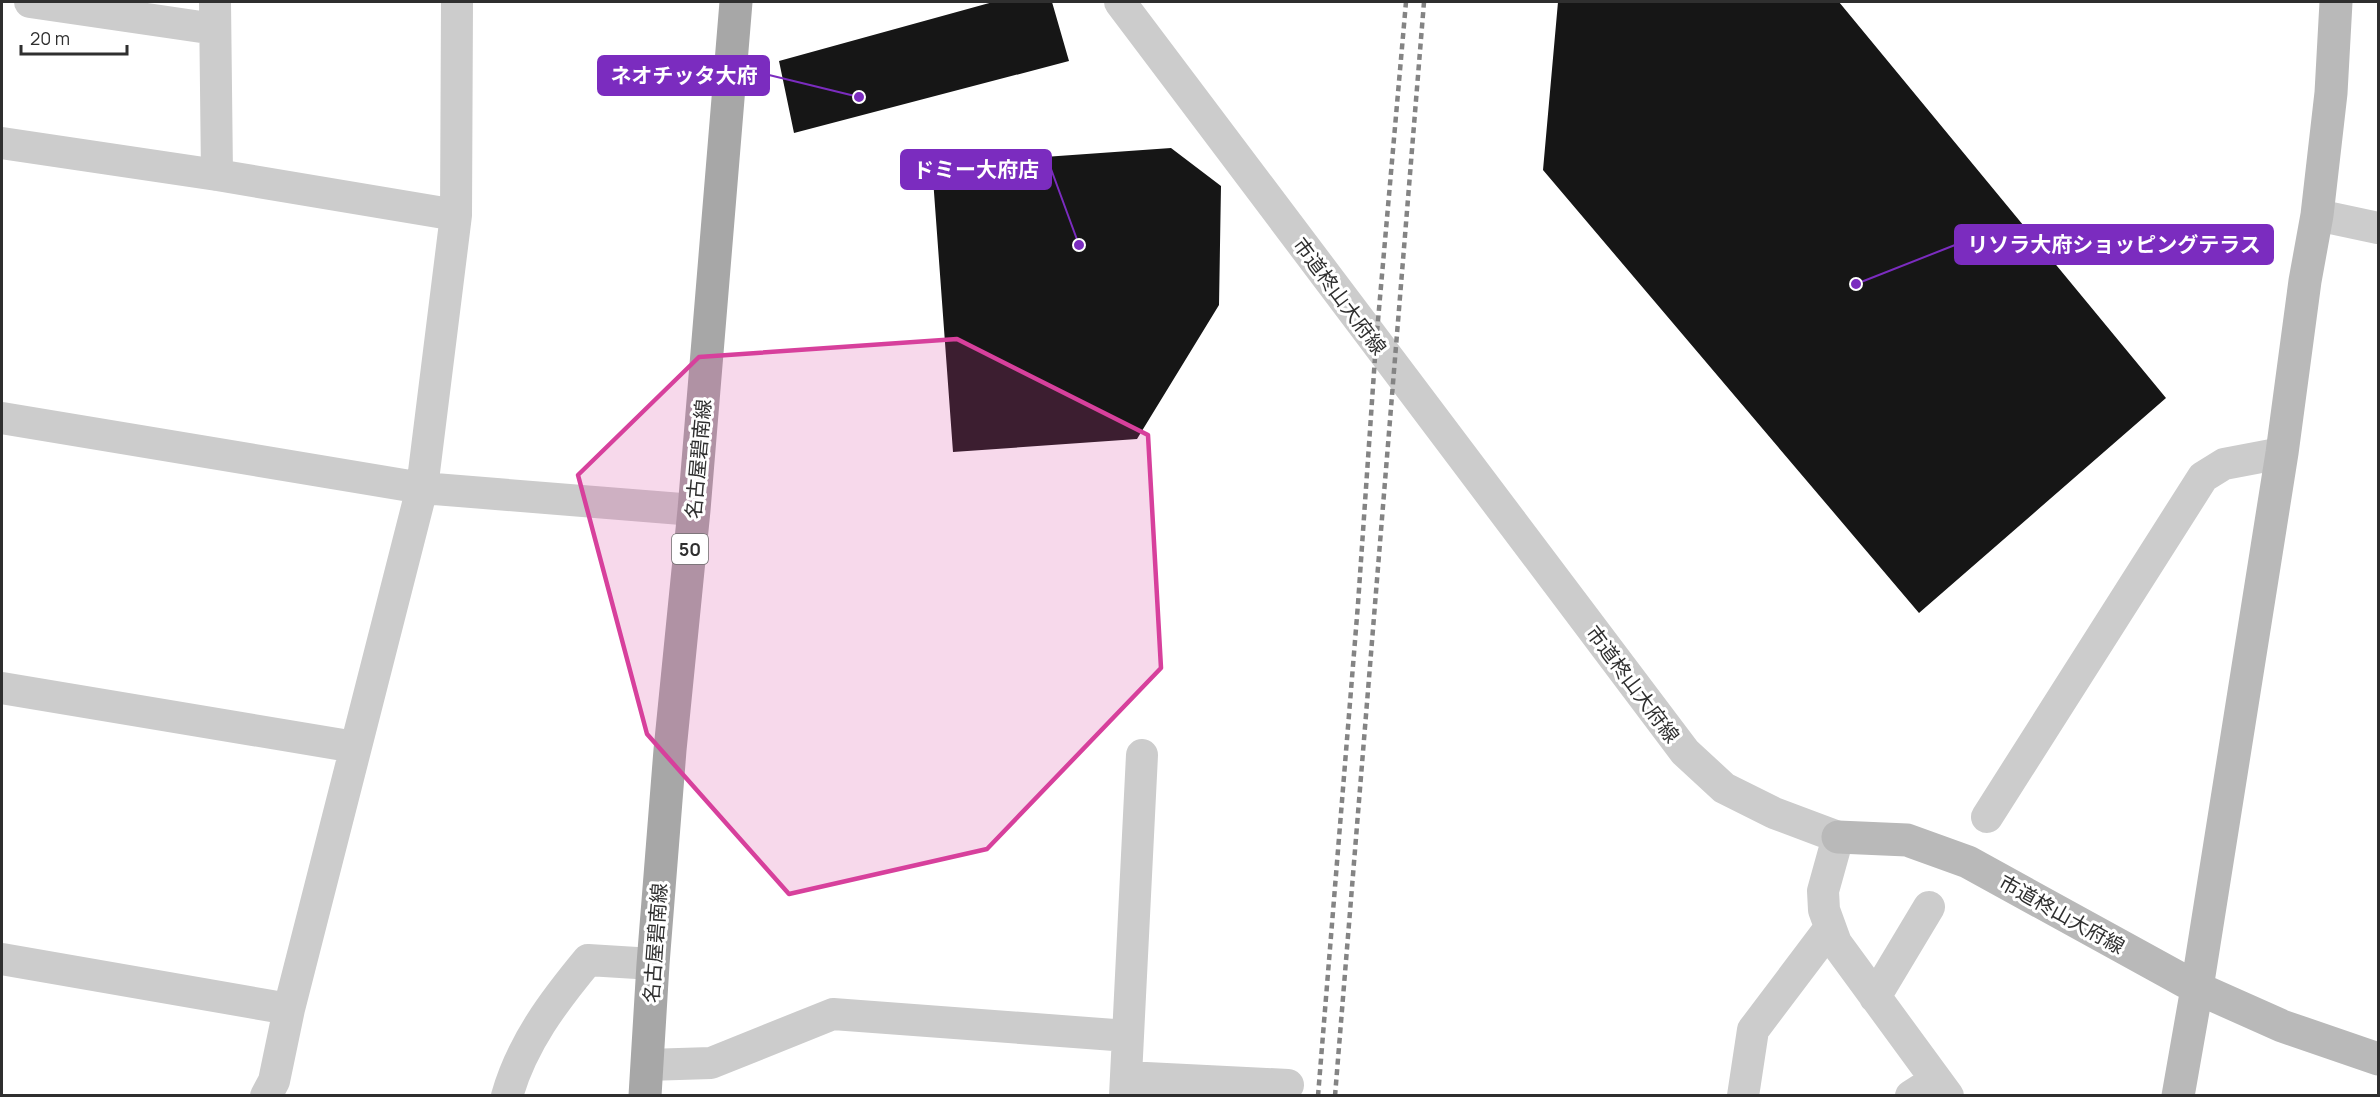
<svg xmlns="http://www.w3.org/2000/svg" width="2380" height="1097" viewBox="0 0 2380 1097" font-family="Manrope,'Noto Sans JP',sans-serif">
<rect width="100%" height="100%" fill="#fff"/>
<path fill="#161616" d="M993,2H1052L1069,61L794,133L779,61Z
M1558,2H1839L2166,398L1919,613L1543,170Z
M1171,148L1221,186L1219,305L1137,439L953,452L932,165Z"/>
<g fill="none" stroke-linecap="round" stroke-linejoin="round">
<path stroke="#ccc" stroke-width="32" d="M30,2L215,29
M215,2L217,175
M1120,2L1685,752L1724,788L1774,813L1838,837L1823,891L1824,910L1836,943L1948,1096
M2,143L217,175L456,215
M2317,215L2378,228
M2,418L422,488L694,510
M2,688L355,747
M1987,817L2203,477L2224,464L2282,453
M2,959L289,1009
M1875,997L1929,907
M647,1065L711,1063L833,1014L1128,1036
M1126,1077L1288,1085
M266,1096L274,1081L289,1009L422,488L456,215L457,2
M507,1096C522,1043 554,1001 588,960L653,964
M1125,1096L1142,755
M1743,1096L1753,1030L1830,928
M1911,1096L1936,1080"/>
<path stroke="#b9b9b9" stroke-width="33" d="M1838,837L1907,840L1968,862L2197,988L2282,1026L2378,1059
M2178,1096L2197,988L2282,453L2305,281L2317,215L2331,93L2336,2"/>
<path stroke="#a7a7a7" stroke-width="33" d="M645,1096L653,964L670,750L694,510L736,2"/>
<path stroke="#848484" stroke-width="4.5" stroke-dasharray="6 4.5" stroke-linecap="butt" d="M1318,1096L1358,604L1376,343L1406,2
M1335,1096L1424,2"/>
</g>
<path fill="#d7409c" fill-opacity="0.2" stroke="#d7409c" stroke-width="4.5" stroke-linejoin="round" d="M957,339L1148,435L1161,668L987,849L789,894L647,734L578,475L699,357Z"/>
<g text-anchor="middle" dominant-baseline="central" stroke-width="6" stroke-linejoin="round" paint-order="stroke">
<rect fill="#fff" stroke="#6d6d6d" stroke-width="1.5" x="672" y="534" width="36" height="30" rx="4.5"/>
<g font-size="18" font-weight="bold" fill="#2f2f2f">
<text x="690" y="549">50</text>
</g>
<g font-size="20" fill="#2f2f2f" stroke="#fff">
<text transform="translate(1340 296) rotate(53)">市道柊山大府線</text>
<text transform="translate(698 459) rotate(-85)">名古屋碧南線</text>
<text transform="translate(1633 684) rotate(53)">市道柊山大府線</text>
<text transform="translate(2062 914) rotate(29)">市道柊山大府線</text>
<text transform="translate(655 943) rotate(-86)">名古屋碧南線</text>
</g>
</g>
<path fill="none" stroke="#7b2cbf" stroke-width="2" d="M859 97L769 75M1079 245L1051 169M1856 284L1955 245"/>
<g fill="#7b2cbf" stroke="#fff" stroke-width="2">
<circle cx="859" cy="97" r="6"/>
<circle cx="1079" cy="245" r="6"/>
<circle cx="1856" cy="284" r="6"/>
</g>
<g fill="#7b2cbf" stroke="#7b2cbf" stroke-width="2">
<rect x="598" y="56" width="171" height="39" rx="6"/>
<rect x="901" y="150" width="150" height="39" rx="6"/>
<rect x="1955" y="225" width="318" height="39" rx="6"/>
</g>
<g font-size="21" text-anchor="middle" font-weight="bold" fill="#fff">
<text x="684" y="83">ネオチッタ大府</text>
<text x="976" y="177">ドミー大府店</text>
<text x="2114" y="252">リソラ大府ショッピングテラス</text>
</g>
<rect width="2380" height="1097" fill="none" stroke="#2f2f2f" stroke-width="6"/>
<path d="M21 45v9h106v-9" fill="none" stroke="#2f2f2f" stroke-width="3"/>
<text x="30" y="45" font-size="18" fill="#2f2f2f" stroke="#ffffff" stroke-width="4.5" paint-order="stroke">20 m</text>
</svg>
